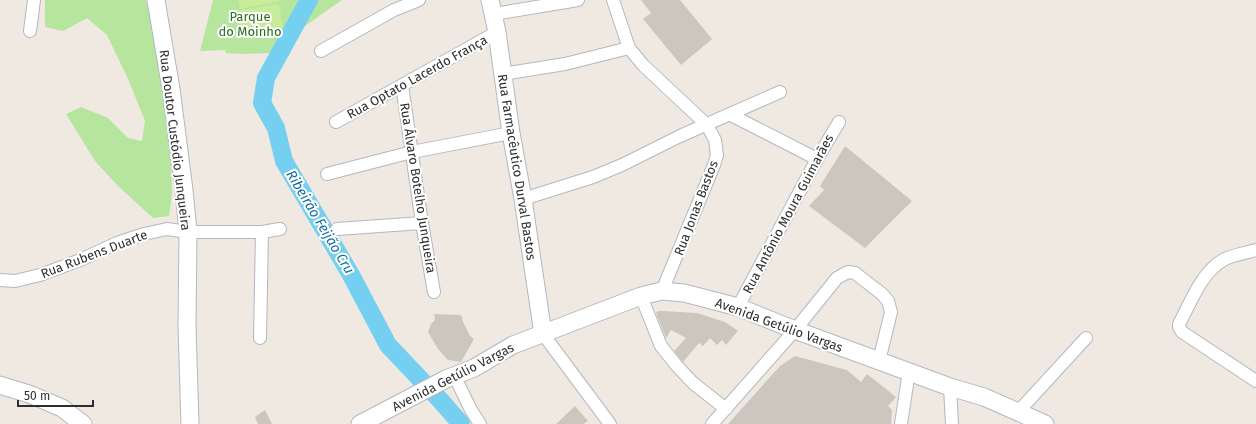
<svg xmlns="http://www.w3.org/2000/svg" width="1256" height="424" viewBox="0 0 1256 424" font-family="'Fira Sans',sans-serif">
<rect width="100%" height="100%" fill="#efe9e1"/>
<path fill="#b6e59e" d="M45,0H146L155,40L171,157L172,194L169,216L153,218L118,186L95,161L66,114L81,107L108,118L128,138L142,141L145,121L128,79L107,35L87,18L63,31L45,27Z
M213,0H342L278,45L271,53L242,54L226,53L225,50L200,51Z"/>
<path fill="#c9ec9a" d="M238,0H281V1L240,9Z
M279,4L283,28L240,36L235,11Z"/>
<g fill="none" stroke-linecap="round" stroke-linejoin="round">
<path stroke="#75cff0" stroke-width="18" d="M309,0L266,78L262,103L276,128L284,161L351,275L388,345L441,401L461,424"/>
</g>
<path fill="#cbc7bf" d="M641,0H680L712,39L681,65L643,19L651,13Z
M845,146L912,201L865,248L809,206L824,190L820,186Z
M658,311H663L697,313L725,322L738,331L726,345L722,340L717,345L710,338L703,346L699,343L683,362L674,351L686,338L671,330L666,338L656,313Z
M434,314L461,315L463,322L470,336L474,339L461,362L448,360L438,349L428,332L431,324L435,320Z
M795,356L847,370L861,382L867,374L896,397L888,406L892,410L891,424H728L780,366Z
M575,406L588,421L583,424H556Z
M265,410L272,424H258L255,417Z"/>
<g fill="none" stroke-linecap="round" stroke-linejoin="round">
<g stroke="#b4b7c1" stroke-width="14">
<path id="street" d="M613,0L629,48L643,65L707,125L715,140L717,155L714,165L662,291
M494,14L578,0
M30,31L34,0
M321,51L394,10L419,0
M503,74L565,64L629,48
M402,85L422,223L434,292
M731,115L817,159
M336,122L497,32
M327,174L412,152L511,133
M523,199L593,177L622,165L680,136L780,92
M337,229L422,223
M1256,250C1246,253 1232,255 1223,260C1201,273 1191,302 1179,324V327L1182,332L1256,381
M0,280L15,281L40,275L80,260L117,243L144,234L167,229L188,232H262L280,229
M641,296L661,346L677,366L693,383L726,409
M738,307L817,159L839,122
M543,334L610,424
M260,338L262,232
M454,375L471,410L480,424
M950,387L952,424
M1018,412L1086,338
M712,424L795,330L837,278L848,272L855,273L882,294L888,301L891,312L879,361
M901,424L909,371"/>
</g>
<g stroke="#b4b7c1" stroke-width="19">
<path id="secondary" d="M156,0L171,89L184,190L188,232L187,327L190,424
M490,0L497,32L511,133L523,199L543,334
M0,385L29,394L62,408L83,424
M360,424L446,379L474,368L513,345L641,296L662,291L684,293L738,307L795,330L950,387L984,397L1045,424"/>
</g>
<use href="#street" stroke="#fff" stroke-width="12"/>
<use href="#secondary" stroke="#fff" stroke-width="17"/>
</g>
<g text-anchor="middle" dominant-baseline="central" stroke-width="4" stroke-linejoin="round" paint-order="stroke">
<g font-size="13" fill="#2c6e1b" stroke="#fff">
<text x="250" y="16">Parque<tspan x="250" dy="15">do Moinho</tspan></text>
</g>
<g font-size="13" fill="#2e2e2e" stroke="#fff">
<text transform="translate(417 77) rotate(-29)">Rua Optato Lacerdo França</text>
<text transform="translate(175 140) rotate(83)">Rua Doutor Custódio Junqueira</text>
<text transform="translate(517 167) rotate(81)">Rua Farmacêutico Durval Bastos</text>
<text transform="translate(418 188) rotate(81)">Rua Álvaro Botelho Junqueira</text>
<text transform="translate(696 208) rotate(-69)">Rua Jonas Bastos</text>
<text transform="translate(788 214) rotate(-62)">Rua Antônio Moura Guimarães</text>
<text transform="translate(94 254) rotate(-21)">Rua Rubens Duarte</text>
<text transform="translate(779 325) rotate(20)">Avenida Getúlio Vargas</text>
<text transform="translate(453 377) rotate(-27)">Avenida Getúlio Vargas</text>
</g>
<g font-size="14" font-style="italic" fill="#0d6fa3" stroke="#fff">
<text transform="translate(320 222) rotate(59)">Ribeirão Feijão Cru</text>
</g>
</g>
<path d="M18 400v6h75v-6" fill="none" stroke="#2e2e2e" stroke-width="2"/>
<text x="24" y="400" font-size="12" fill="#2e2e2e" stroke="#ffffff" stroke-width="3" paint-order="stroke">50 m</text>
</svg>
